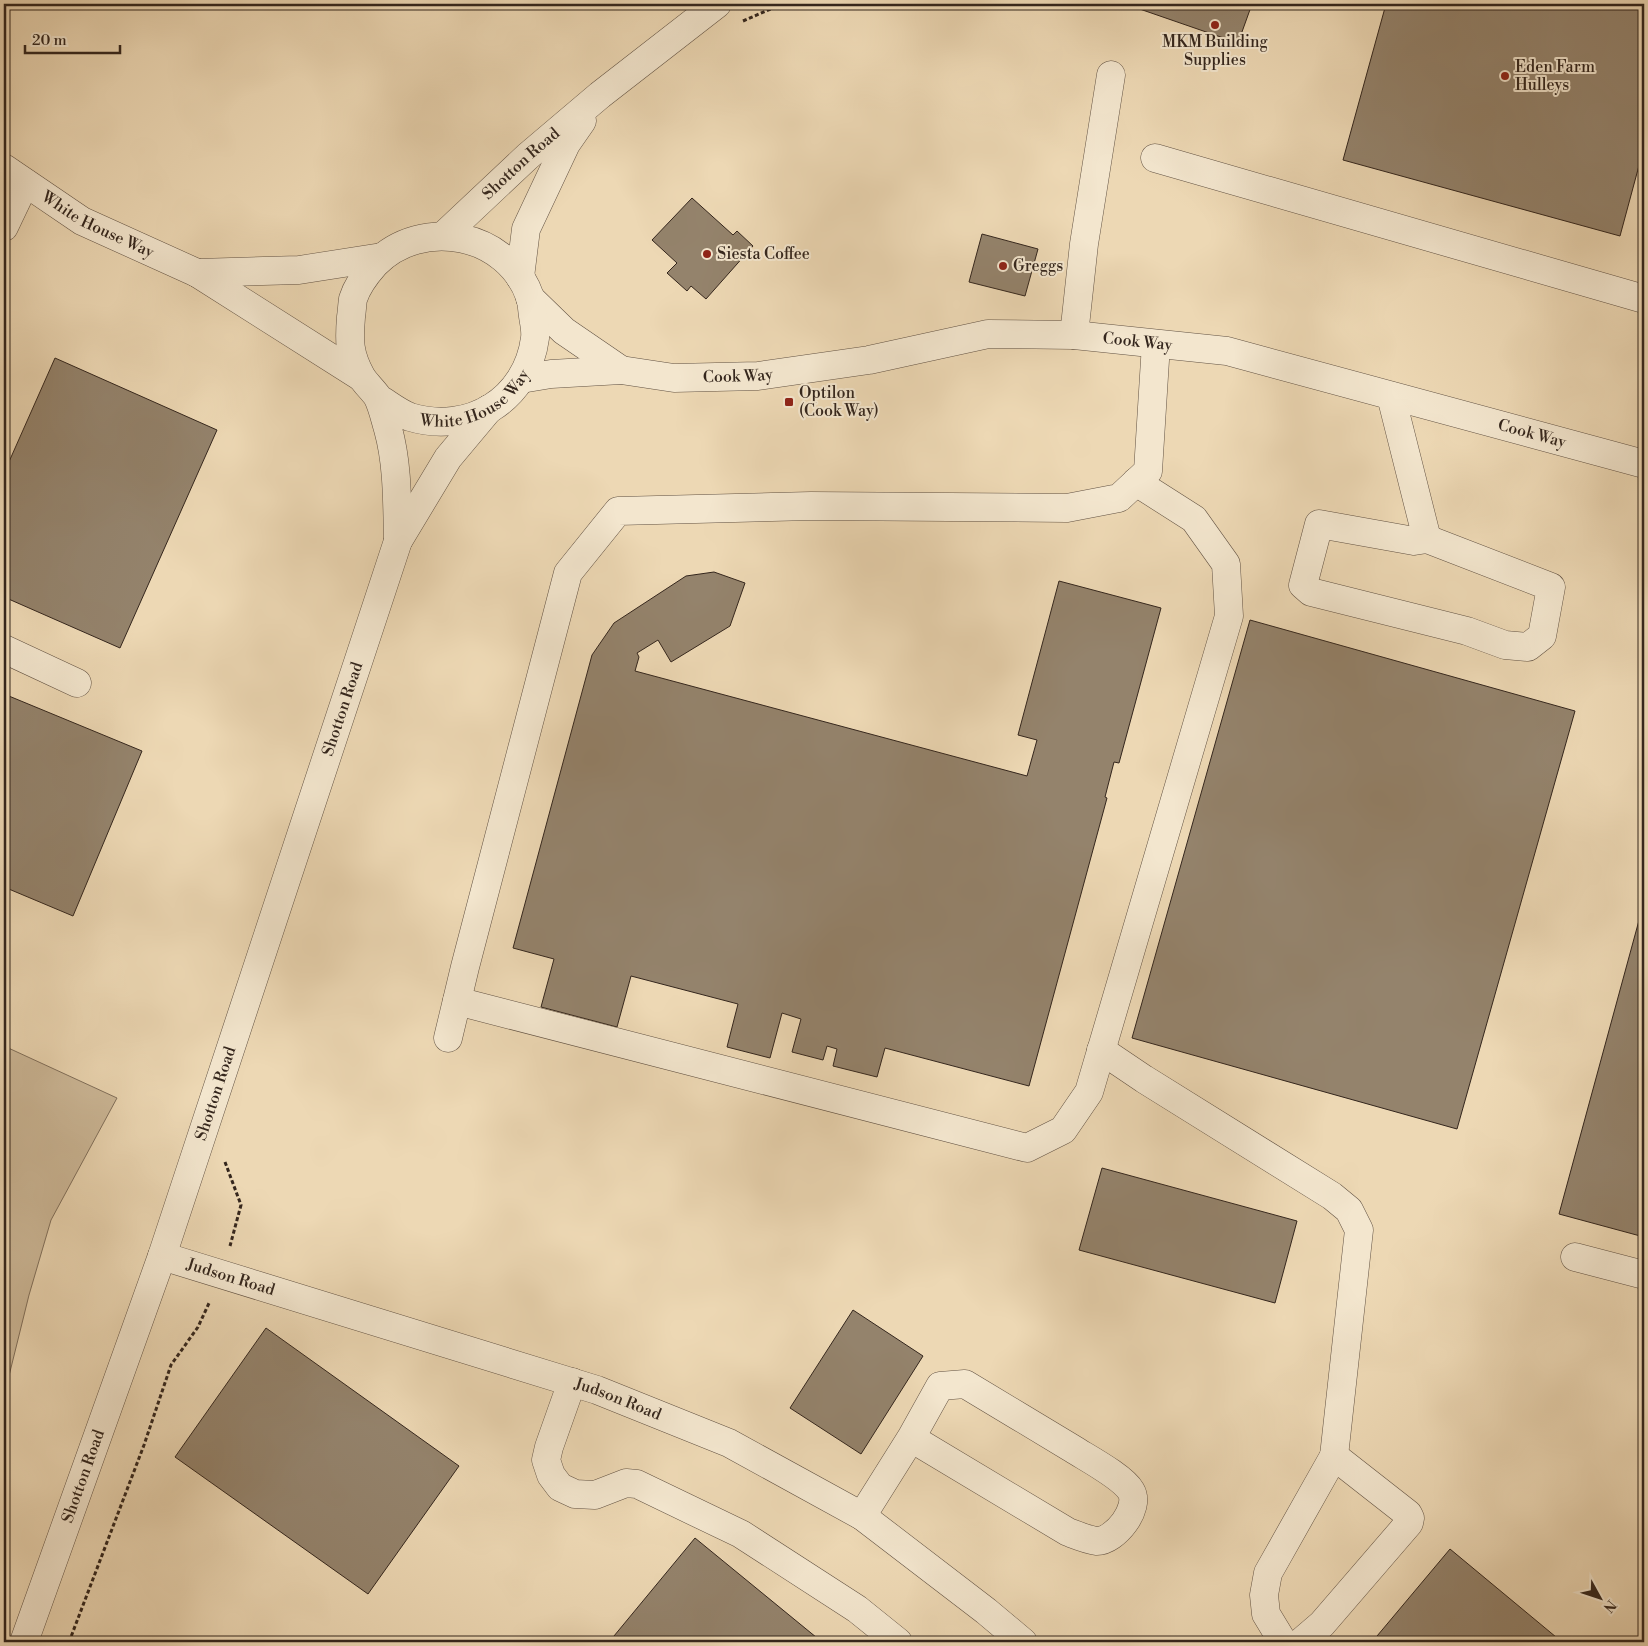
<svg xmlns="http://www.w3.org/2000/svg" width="1648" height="1646" viewBox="0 0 1648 1646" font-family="'Libre Bodoni',serif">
<rect width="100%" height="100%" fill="#edd8b4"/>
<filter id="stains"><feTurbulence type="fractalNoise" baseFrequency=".004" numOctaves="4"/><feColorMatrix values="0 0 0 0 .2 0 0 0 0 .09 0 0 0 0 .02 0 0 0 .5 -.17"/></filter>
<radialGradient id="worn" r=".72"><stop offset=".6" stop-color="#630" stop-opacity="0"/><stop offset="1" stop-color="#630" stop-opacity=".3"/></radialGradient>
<path fill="#ceba9a" stroke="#81705c" d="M4,1046L117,1098L51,1220L29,1295L4,1396Z"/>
<path fill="#94836c" stroke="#34261d" d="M1132,4H1252L1238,43L1131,6Z
M1386,4H1644V147L1620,236L1343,160Z
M692,198L733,235L737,231L753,246L706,299L691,286L687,291L667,273L677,263L652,240Z
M982,234L1038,249L1025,296L969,282Z
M55,358L217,430L120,648L4,597V473Z
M714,572L745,583L730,626L671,662L658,640L637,653L639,657L635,671L1027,776L1037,740L1018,735L1059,581L1161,608L1119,763L1114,762L1105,797L1107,798L1029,1086L885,1048L877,1077L833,1066L837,1049L827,1046L823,1060L792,1052L801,1019L782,1013L770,1058L727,1047L738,1004L631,976L617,1027L541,1007L554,959L513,948L592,655L614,623L686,576Z
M1250,620L1575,711L1457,1129L1132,1038Z
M4,694L142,751L73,916L4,887Z
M1644,902V1237L1559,1214Z
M1102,1168L1297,1221L1275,1303L1079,1250Z
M853,1310L923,1356L861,1454L790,1408Z
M266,1328L459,1466L368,1594L175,1457Z
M695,1538L822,1642H609Z
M1450,1549L1562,1642H1372Z"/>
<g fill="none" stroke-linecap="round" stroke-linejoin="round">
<g stroke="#625243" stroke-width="29">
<g id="minor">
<path d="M1155,158L1644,299"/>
<path id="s1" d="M4,168L82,221L197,273L361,377"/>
<path d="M4,227L25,183"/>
<path id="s2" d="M444,235L528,156L600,95L717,4"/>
<path d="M197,273L299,270L382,257"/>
<path d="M520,277L526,229L566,144L582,121"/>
<path d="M530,298L564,331L621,370"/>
<path d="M1074,335L1084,244L1111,75"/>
<path id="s3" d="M521,379L551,374L621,370L674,378L758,376L869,360L988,334L1074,335L1227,351L1644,464"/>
<path d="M1391,396L1427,539"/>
<path id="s4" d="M378,398C388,404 399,413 410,417C469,435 527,400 535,338C536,331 534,323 533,316C532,310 532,303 530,297C508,233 422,216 375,264C367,273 357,286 353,299C352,305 352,311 351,317C349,341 349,354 361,376C365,383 372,389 377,396C382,405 385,419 388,429C398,465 397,504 398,541"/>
<path d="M1319,524L1414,541L1427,539L1551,587L1542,636L1528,647L1505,645L1467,631L1311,592L1303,585Z"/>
<path d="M4,649L77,683"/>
<path d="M457,1001L1027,1148L1063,1130L1089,1092L1229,616L1226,564L1194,519L1136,482"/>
<path d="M448,1038L465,967L568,573L618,511L811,506L1067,508L1119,498L1148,471L1156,344"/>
<path d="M1101,1050L1144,1079L1332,1196L1349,1210L1359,1230L1334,1456"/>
<path id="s5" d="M162,1256L597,1390L729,1443L862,1516L986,1611L1023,1642"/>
<path d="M1575,1257L1644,1275"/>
<path d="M572,1382L549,1447L546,1460L551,1475L560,1487L575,1494L595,1495L626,1483L637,1484L741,1534L857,1609L898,1642"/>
<path d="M862,1516L911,1438L1068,1532C1076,1535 1088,1540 1097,1541C1115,1541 1141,1508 1131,1491C1123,1477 1087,1458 1073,1449C1037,1427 1001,1406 965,1384L940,1386L911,1438"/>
<path id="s6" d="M24,1642L162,1256L398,541L448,458L489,409"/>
<path d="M1283,1642L1266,1614L1264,1595L1268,1573L1334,1456L1408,1514L1410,1518L1409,1523L1322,1624L1301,1642"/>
</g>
</g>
<path stroke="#34261d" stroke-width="3" stroke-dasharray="4 2.5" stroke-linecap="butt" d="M743,21L782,4
M225,1162L241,1205L230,1246
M69,1642L144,1445L171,1365L198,1327L210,1301"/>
<use href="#minor" stroke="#f3e6ce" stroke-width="28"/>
</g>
<g fill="#8f2418" stroke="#f3e6ce" stroke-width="2">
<circle cx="1215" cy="25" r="5"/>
<circle cx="1505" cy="76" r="5"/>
<circle cx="707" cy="254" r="5"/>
<circle cx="1003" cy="266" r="5"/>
<rect x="784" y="397" width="10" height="10" rx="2.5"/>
</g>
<g text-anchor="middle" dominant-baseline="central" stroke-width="4" stroke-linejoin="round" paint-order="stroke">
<g font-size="16" fill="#34261d" stroke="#f3e6ce" text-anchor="start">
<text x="1215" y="42" text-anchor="middle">MKM Building<tspan x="1215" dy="18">Supplies</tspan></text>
<text x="1515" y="67">Eden Farm<tspan x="1515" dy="18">Hulleys</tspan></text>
<text x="717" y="254">Siesta Coffee</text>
<text x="1013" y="266">Greggs</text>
<text x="799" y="393">Optilon<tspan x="799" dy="18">(Cook Way)</tspan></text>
</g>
<g font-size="16" fill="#34261d" stroke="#f3e6ce">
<text stroke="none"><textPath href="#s2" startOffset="105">Shotton Road</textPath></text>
<text stroke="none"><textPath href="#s1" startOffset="110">White House Way</textPath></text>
<text stroke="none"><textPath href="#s3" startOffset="622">Cook Way</textPath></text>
<text stroke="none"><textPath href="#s3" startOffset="218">Cook Way</textPath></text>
<text stroke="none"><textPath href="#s4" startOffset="110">White House Way</textPath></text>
<text stroke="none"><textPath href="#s3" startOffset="1028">Cook Way</textPath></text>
<text stroke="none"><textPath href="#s6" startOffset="986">Shotton Road</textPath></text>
<text stroke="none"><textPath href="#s6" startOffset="581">Shotton Road</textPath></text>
<text stroke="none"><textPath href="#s5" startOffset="72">Judson Road</textPath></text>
<text stroke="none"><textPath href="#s5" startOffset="478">Judson Road</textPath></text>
<text stroke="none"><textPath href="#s6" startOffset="176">Shotton Road</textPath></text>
</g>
</g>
<rect width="1648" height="1646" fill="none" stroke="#edd8b4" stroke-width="20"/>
<rect x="5" y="5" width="1638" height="1636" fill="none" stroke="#34261d" stroke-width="2.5"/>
<rect x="10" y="10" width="1628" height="1626" fill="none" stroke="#34261d"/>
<g transform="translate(1600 1598) rotate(130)" stroke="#f3e6ce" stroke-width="4" paint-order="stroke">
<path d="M0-4L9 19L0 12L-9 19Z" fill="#34261d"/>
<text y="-8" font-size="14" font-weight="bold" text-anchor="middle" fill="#34261d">N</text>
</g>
<path d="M25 45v8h95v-8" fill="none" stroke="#34261d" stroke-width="2.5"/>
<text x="32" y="45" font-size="15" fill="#34261d" stroke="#f3e6ce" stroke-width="4" paint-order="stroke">20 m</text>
<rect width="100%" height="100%" filter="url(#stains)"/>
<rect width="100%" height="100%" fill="url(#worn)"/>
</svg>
